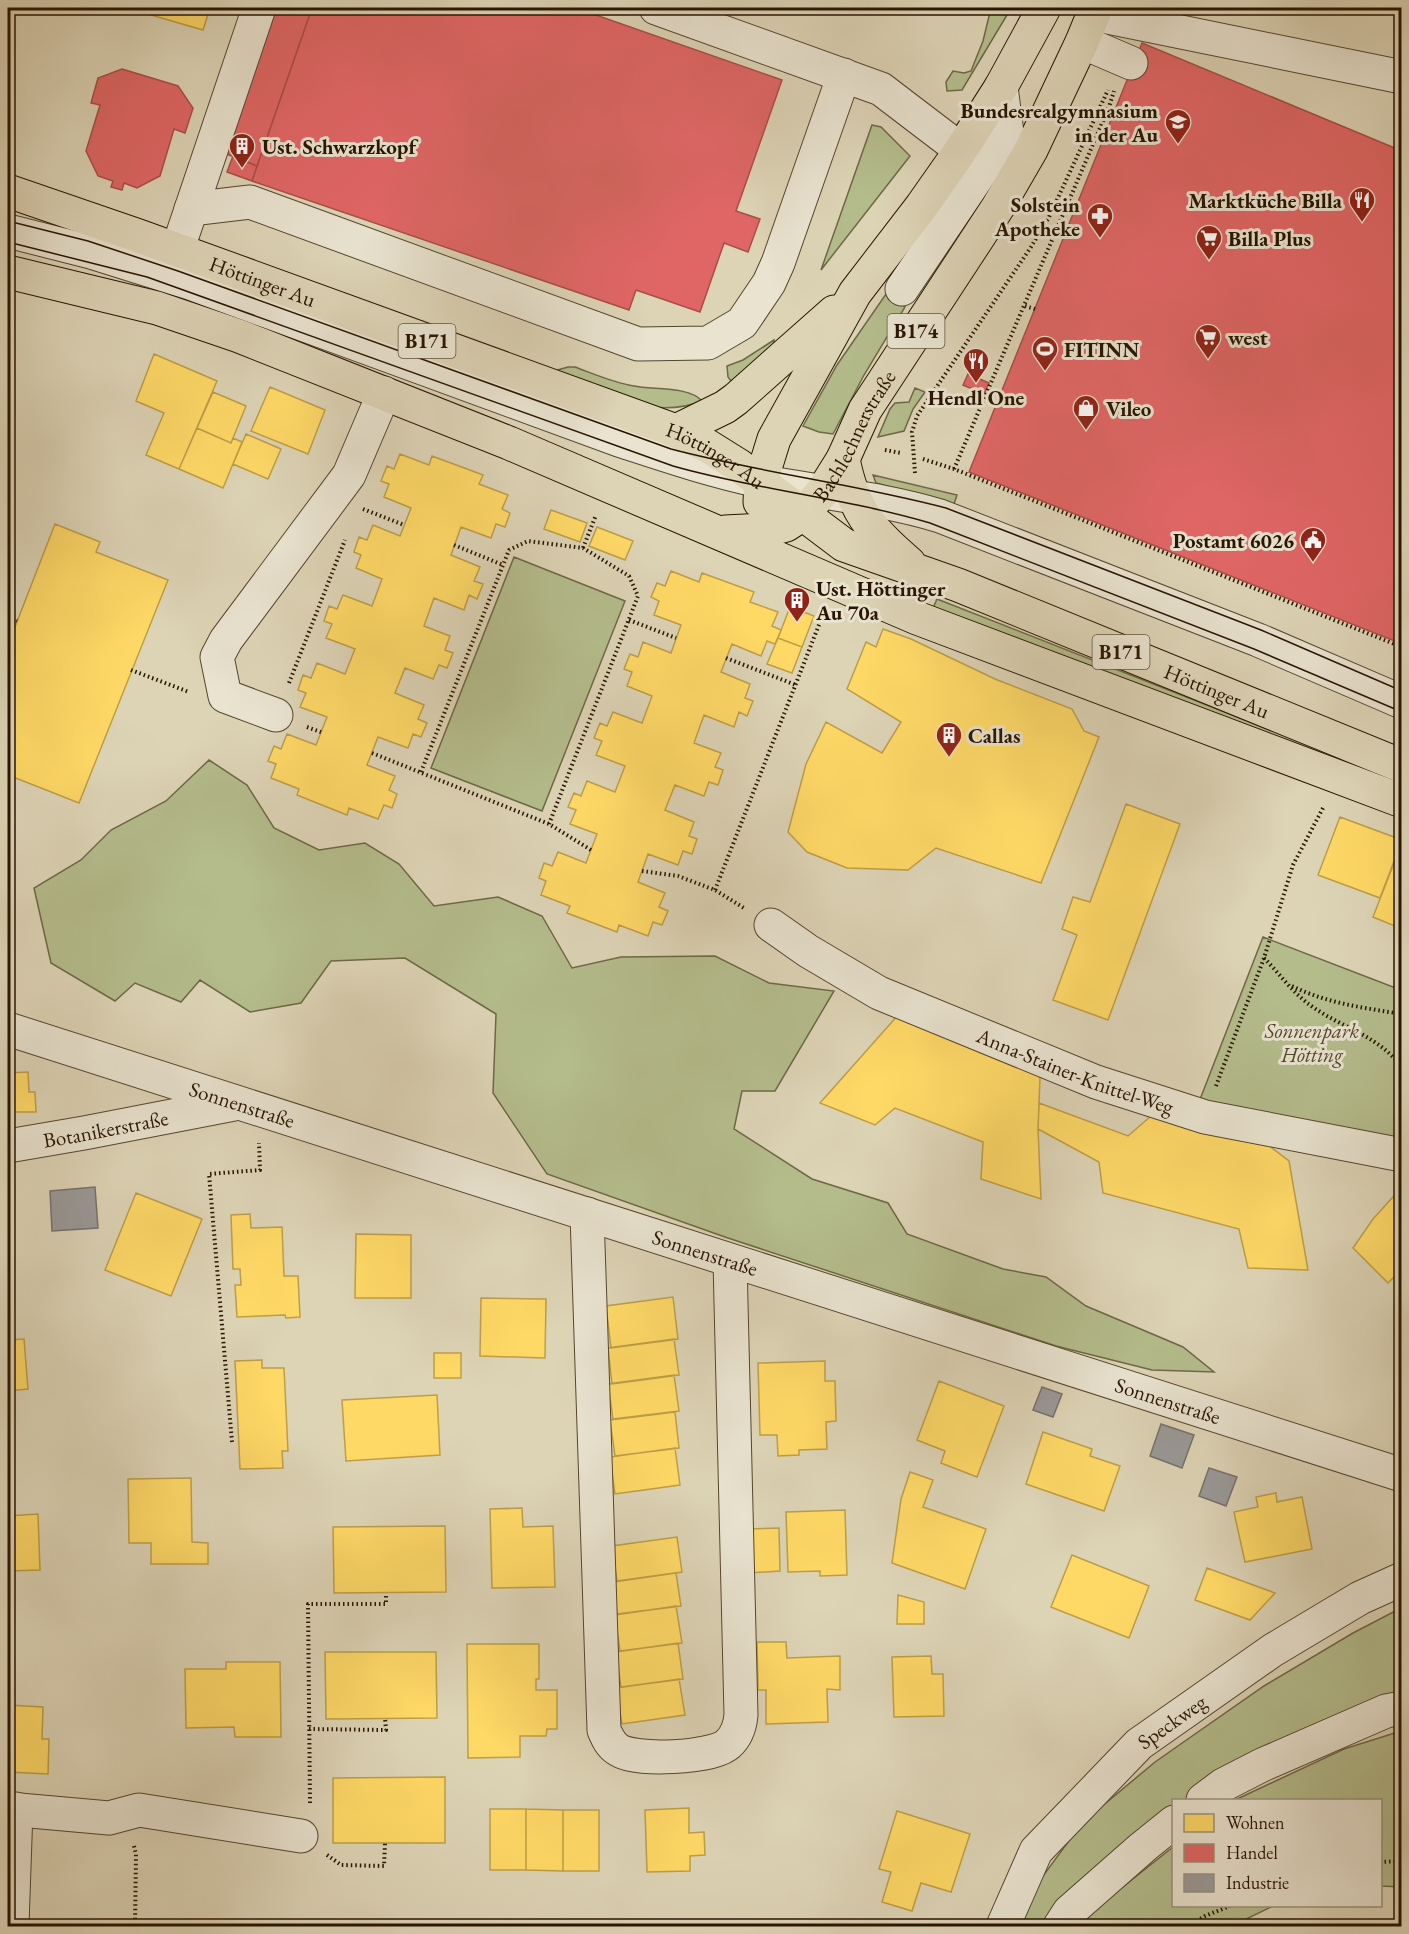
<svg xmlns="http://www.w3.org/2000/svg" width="1409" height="1934" viewBox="0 0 1409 1934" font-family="'EB Garamond',serif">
<rect width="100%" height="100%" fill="#ddd4b6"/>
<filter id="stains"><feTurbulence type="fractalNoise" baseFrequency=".00333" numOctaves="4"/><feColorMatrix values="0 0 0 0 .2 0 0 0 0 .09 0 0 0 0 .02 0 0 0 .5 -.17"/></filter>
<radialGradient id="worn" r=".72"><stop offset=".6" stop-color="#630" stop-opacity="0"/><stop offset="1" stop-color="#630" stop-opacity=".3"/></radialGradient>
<path fill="#b4bc8c" stroke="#6e6846" stroke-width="1.5" d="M990,12L1007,15L962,90L947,91L946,82L953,71L964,73L971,71L983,41Z
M872,125L881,127L910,156L821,270Z
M886,294L905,307L864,375L833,434L819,432L803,426L837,365Z
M774,340V343L746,376L734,385L728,377L727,366L743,360Z
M568,367H575C594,374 614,383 634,386C653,390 689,386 702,401C652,421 600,393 554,371Z
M915,388L925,392L913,409L904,431L878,437L890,409L895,403L909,402Z
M873,475L957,495L954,504L876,483Z
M514,557L625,601L542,811L431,768Z
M937,599L1240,718L1401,778V789L933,608Z
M209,760L247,785L274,828L319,850L365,843L399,864L434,906L498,897L542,916L572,968L621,957L715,956L769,983L834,991L775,1091H742L734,1129L812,1179L888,1203L907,1234L1003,1269L1046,1277L1086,1306L1183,1347L1214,1372L1152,1370L1056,1346L725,1237L547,1174L493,1093L496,1014L405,958L331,961L301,1003L250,1012L200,980L181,1002L135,983L115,1001L51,963L34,888L81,860L111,830L166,801Z
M1263,937L1401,990V1143L1199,1102Z
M1401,1608V1697L1238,1765L1186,1800H1174L1173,1811L1046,1926H1021L1040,1880L1082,1823L1155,1762L1264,1686L1353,1633Z
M1401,1731V1887L1381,1886L1380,1800H1235L1344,1749Z
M1173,1847L1174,1906H1273L1232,1926H1078L1080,1921Z"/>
<path fill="#ffd966" stroke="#be9e47" stroke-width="1.5" d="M127,8H210L203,30Z
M154,354L217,381L179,469L146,455L164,413L136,401Z
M270,387L325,410L308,454L251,431Z
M213,392L246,406L231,443L197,428Z
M197,428L231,443L233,438L242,442L223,488L179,469Z
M246,434L281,449L268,479L233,464Z
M400,454L429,465L432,456L483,475L479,484L508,495L502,509L510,513L505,527L496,524L491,538L461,527L451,555L480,567L474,581L483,584L477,599L469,595L464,610L434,598L424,626L450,636L445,650L453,653L447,668L439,665L433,679L405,668L395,693L424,705L418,719L427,723L421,737L413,734L408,748L378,737L367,765L395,776L389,790L397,794L392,808L384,805L378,819L349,808L347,815L297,795L299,789L271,778L276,764L268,761L274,746L281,749L287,734L316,745L327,717L300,707L306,693L298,690L303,675L311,678L317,663L345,674L355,649L326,638L332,624L324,621L329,606L337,609L343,595L372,606L382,579L356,568L361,555L354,552L359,537L367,540L373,525L400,536L411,508L384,497L389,484L381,481L387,466L394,469Z
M551,510L587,523L580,542L544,529Z
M55,524L100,542L96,552L168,580L79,803L8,775V645Z
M597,527L633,541L625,560L589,546Z
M671,571L699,582L702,573L754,592L750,602L778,612L772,626L781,630L775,644L767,641L761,656L732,644L721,672L750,684L745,698L753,701L747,716L739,712L734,727L704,715L694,743L721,753L715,767L723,770L718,785L709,782L704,796L675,785L665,810L694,822L689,836L697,839L692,854L683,851L678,865L648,854L638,882L665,893L659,907L668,911L662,925L653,922L648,936L619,925L617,932L567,913L570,906L541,895L546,881L539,878L544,863L552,866L558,852L586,863L597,834L570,824L576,810L568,807L574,793L581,796L587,781L615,792L625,766L596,755L602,741L594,738L600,723L607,726L613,712L642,723L652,696L627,686L632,672L624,669L630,654L638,657L643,642L671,653L681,625L654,615L659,601L651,597L657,583L665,586Z
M790,607L814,616L802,647L778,638Z
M883,629L911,639L995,679L1072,709L1084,731L1099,737L1041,883L936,848L908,870L847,868L807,852L788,832L806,764L826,722L882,753L901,722L847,689L866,642L876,647Z
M778,638L802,647L792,673L767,664Z
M1126,804L1180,824L1108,1020L1053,1000L1077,935L1062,929L1073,897L1090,902Z
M1340,817L1402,840L1380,898L1318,875Z
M1401,845H1402V929L1373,917Z
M899,1014L1027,1061L1040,1078L1038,1129L1041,1199L981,1179L983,1142L895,1108L875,1125L820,1103Z
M28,1072L29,1092H35L36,1112H8V1073Z
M1039,1103L1128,1136L1151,1116L1264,1142L1289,1161L1308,1270L1248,1268L1239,1229L1103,1193L1099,1162L1038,1129Z
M1402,1187V1269L1388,1283L1353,1248L1373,1219Z
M136,1193L202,1219L171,1296L105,1270Z
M250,1214L251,1228L282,1227L284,1276H298L300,1317L286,1318L285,1315L237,1317L235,1285H241L240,1269H233L231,1215Z
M356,1234L411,1235V1298H355Z
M673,1297L678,1339L611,1348L606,1306Z
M481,1298L546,1299L545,1358L480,1356Z
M24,1339L28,1389L8,1391V1340Z
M674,1339L679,1375L612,1384L608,1348Z
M434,1353H461V1378H434Z
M262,1360V1368H284L288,1451H282L283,1468L240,1469L235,1361Z
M825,1361V1381H835L836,1421L826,1422L827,1449L799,1450V1455L778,1456L777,1435H760L758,1363Z
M674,1375L679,1411L613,1419L608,1384Z
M939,1381L1004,1406L977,1477L941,1463L945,1451L917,1440Z
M437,1395L440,1455L346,1461L342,1400Z
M675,1412L679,1448L615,1456L610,1420Z
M1043,1432L1092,1449L1090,1456L1120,1466L1104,1511L1026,1484Z
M675,1448L680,1485L615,1494L610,1457Z
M910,1472L933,1480L923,1507L986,1529L965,1589L892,1563L901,1499Z
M191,1478L192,1542L208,1543V1564H151V1543H129L128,1479Z
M1276,1493L1277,1502L1302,1497L1312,1549L1245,1562L1234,1512L1258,1507L1256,1497Z
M522,1508L523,1527L553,1526L555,1587L492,1588L490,1509Z
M845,1510L847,1575L820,1576V1571L788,1572L786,1512Z
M38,1514L40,1570L8,1571V1516Z
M445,1526L446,1592L334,1593L333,1527Z
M779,1528L780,1571L749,1573L747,1529Z
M677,1537L682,1572L617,1581L612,1546Z
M1072,1555L1149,1586L1129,1638L1051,1607Z
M1207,1568L1275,1593L1250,1620L1195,1600Z
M676,1573L681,1606L617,1614L613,1582Z
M898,1595L924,1602V1624H897Z
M676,1606L682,1643L620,1651L615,1615Z
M757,1642H786L787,1658L840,1656V1690L827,1689L828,1722L766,1724V1690H758Z
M678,1643L683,1679L621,1687L616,1652Z
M467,1644H539V1679H536V1690H557V1729H547L546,1736H520V1757L468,1758Z
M325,1652H436L437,1718L326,1719Z
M931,1656L932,1674H943L944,1716L894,1717L892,1657Z
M226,1662H280L281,1737H235L234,1727L186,1728L185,1669H226Z
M679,1679L685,1715L622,1724L616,1688Z
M8,1705L43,1707L42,1739H49L48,1774L8,1772Z
M445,1777V1843H333V1778Z
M689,1808V1833L704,1832L705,1855L690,1856V1871L647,1872L645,1810Z
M490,1809H526V1870H490Z
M526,1809L563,1810V1871L526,1870Z
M563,1810H599V1871H563Z
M897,1811L970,1834L951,1892L921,1883L912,1911L882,1902L891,1872L879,1869Z"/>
<path fill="#e06666" stroke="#a94e47" stroke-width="1.5" d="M270,8H312L257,166L219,151Z
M312,8H576L782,80L736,211L760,219L748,252L724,243L700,312L636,290L629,310L252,181Z
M1142,43L1402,151V644L969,472Z
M122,69L178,86L193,108L185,133L174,129L160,176L137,188L124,183L122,190L111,187L113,181L98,176L86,151L100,105L91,103L98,78Z
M233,156L257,166L252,181L227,172Z
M968,374L989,383L984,394L963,385Z"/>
<path fill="#999" stroke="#77716b" stroke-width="1.5" d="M95,1187L98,1228L52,1231L50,1191Z
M1042,1387L1062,1394L1053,1417L1033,1410Z
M1161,1424L1194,1435L1182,1468L1150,1456Z
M1209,1468L1237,1477L1226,1506L1199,1496Z"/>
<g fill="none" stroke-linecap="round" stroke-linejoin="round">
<g stroke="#55452e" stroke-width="35">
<g id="minor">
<path d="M656,8L881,89L961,150"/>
<path d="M1093,14L1402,77"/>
<path d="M1082,42L1131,63"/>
<path d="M191,209L250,202L638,344L708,343L742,323L769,283L778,263L844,75"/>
<path d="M8,231L91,252L190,283L619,440C665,455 712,471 760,481C820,493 881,498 940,516L1258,640L1402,702"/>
<path d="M177,251L259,8"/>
<path d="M902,289L1007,133L1001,87"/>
<path d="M276,715L225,696L217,657L226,640L349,475L384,393"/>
<path id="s1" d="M771,925L808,951L879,993L1096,1082L1205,1117L1402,1155"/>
<path id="s2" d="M8,1029L1402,1475"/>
<path id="s3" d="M8,1146L84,1133L234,1104"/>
<path d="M587,1214L604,1730C607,1737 610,1744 617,1749C633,1762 713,1758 728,1744C737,1736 740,1726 741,1715L730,1261"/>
<path d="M1203,1800L1223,1785L1262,1765L1386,1711L1402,1708"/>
<path d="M8,1809L109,1818L139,1810L301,1836"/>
<path d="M12,1926L16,1809"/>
<path id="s4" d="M1003,1926L1036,1851L1139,1744L1273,1650L1360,1598L1402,1579"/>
<path d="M1060,1926L1069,1912L1143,1847L1174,1822"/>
</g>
</g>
<g stroke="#281500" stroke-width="35">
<g id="major">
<path id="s5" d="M8,191L139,236L676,431L706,445L738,465L844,545L958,585L1402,766"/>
<path d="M8,272L157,308L239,336L509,443L917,618L1402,801"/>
<path d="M676,431L725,407L736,399L834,312"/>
<path d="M843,459C853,510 870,530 909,563"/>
<path d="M760,502L761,481L774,439L855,293L921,207L961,150L1001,87L1044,8"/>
<path id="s6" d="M725,532L767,530L786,525L803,514L823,491L843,459L865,410L998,207L1031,150L1082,42L1096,8"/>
</g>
</g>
<path stroke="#281500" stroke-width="4" stroke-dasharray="1.5 3" stroke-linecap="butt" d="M1025,306L1035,309
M885,450L901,453
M923,459L954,469L1402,647
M954,469L1109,107L1114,91
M915,473L912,432L917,416L1031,247L1049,217L1108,90
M363,509L404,525
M454,545L503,565
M583,548L596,515
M8,617L17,621
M629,620L676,638
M726,658L796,685
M131,670L189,692
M289,683L345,540
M307,727L321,732
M372,753L549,824L591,850
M421,772L509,550L528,541L583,548L629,576L638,596L549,824
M642,871L678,876L715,890L744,908
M715,890L824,612
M1264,958C1279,973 1293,993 1310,1005C1341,1028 1379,1035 1402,1068
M1292,986C1326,1003 1364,1008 1402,1014
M1216,1086L1264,958L1293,865L1323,808
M232,1442L209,1174L260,1170L259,1143
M309,1729L386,1730L385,1718
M310,1803L308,1604H386V1593
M134,1846L136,1854L135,1926
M327,1855L341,1865L384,1866L385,1843
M1380,1862L1402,1861
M1189,1926L1205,1916L1230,1906"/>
<use href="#minor" stroke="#e9e3d0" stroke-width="33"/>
<use href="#major" stroke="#ddd4b6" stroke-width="33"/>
<path stroke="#281500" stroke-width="1.5" d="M8,221L88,241L178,271L671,449C762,473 855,484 946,508L1261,630L1402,691
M8,242L147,277L673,466C757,490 845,498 930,523L1254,649L1402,712"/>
</g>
<defs>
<g id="school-pin" transform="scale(1.35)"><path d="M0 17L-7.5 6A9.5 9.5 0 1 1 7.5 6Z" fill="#8f2418" stroke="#e9e3d0"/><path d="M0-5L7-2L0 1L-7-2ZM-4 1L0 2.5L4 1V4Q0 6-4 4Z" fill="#fff"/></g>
<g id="building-pin" transform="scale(1.35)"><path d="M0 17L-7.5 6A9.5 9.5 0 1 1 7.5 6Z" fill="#8f2418" stroke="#e9e3d0"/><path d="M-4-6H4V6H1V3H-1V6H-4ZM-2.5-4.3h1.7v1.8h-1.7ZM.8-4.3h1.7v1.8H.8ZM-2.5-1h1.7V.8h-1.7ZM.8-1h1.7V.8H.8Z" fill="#fff"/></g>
<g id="restaurant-pin" transform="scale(1.35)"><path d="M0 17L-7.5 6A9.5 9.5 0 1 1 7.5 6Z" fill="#8f2418" stroke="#e9e3d0"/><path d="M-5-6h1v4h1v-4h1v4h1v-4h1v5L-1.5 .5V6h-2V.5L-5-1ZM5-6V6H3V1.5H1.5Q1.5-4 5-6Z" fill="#fff"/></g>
<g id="pharmacy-pin" transform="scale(1.35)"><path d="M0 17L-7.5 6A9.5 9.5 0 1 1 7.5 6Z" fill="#8f2418" stroke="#e9e3d0"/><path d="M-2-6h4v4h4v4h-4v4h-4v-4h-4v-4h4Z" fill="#fff"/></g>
<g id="supermarket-pin" transform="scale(1.35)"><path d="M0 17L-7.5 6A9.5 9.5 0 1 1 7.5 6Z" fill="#8f2418" stroke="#e9e3d0"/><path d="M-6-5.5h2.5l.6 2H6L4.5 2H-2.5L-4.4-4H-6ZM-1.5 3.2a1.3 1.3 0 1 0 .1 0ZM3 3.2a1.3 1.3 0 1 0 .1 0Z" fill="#fff"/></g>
<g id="stadium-pin" transform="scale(1.35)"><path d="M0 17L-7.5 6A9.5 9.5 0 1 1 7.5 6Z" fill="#8f2418" stroke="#e9e3d0"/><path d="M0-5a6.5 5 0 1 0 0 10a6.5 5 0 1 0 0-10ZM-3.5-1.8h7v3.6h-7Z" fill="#fff"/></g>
<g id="shop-pin" transform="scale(1.35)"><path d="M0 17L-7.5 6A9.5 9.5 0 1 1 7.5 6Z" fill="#8f2418" stroke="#e9e3d0"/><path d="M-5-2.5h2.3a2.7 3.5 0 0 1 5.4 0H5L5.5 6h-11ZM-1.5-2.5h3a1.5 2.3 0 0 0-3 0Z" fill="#fff"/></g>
<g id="civic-pin" transform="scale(1.35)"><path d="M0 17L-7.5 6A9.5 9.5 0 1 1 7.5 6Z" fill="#8f2418" stroke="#e9e3d0"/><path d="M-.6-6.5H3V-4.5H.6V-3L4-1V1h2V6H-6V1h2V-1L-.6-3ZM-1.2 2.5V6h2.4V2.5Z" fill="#fff"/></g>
</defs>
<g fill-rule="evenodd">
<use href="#school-pin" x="1178" y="122"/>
<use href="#building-pin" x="242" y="146"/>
<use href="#restaurant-pin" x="1362" y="200"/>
<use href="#pharmacy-pin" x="1100" y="216"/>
<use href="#supermarket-pin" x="1209" y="238"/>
<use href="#supermarket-pin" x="1208" y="337"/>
<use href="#stadium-pin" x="1045" y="349"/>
<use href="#restaurant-pin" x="976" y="361"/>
<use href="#shop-pin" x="1086" y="408"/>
<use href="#civic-pin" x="1313" y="540"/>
<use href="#building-pin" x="797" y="600"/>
<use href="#building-pin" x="949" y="735"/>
</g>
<g text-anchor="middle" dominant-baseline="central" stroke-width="6" stroke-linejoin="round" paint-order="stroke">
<g fill="#e9e3d0" stroke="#62533e" stroke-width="1.5">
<rect x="887.5" y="314" width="57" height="34" rx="4.5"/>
<rect x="398.5" y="324" width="57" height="34" rx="4.5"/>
<rect x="1092.5" y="635" width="57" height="34" rx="4.5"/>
</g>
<g font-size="20" font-weight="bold" fill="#281500">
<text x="916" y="331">B174</text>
<text x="427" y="341">B171</text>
<text x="1121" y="652">B171</text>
</g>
<g font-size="21" font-weight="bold" fill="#281500" stroke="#e9e3d0" text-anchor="start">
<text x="1158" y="110" text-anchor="end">Bundesrealgymnasium<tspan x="1158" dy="24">in der Au</tspan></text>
<text x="262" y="146">Ust. Schwarzkopf</text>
<text x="1342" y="200" text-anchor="end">Marktküche Billa</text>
<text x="1080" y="204" text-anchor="end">Solstein<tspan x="1080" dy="24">Apotheke</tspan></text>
<text x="1228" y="238">Billa Plus</text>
<text x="1228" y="337">west</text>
<text x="1064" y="349">FITINN</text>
<text x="976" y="397" text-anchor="middle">Hendl One</text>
<text x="1106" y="408">Vileo</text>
<text x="1294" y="540" text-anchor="end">Postamt 6026</text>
<text x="816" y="588">Ust. Höttinger<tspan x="816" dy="24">Au 70a</tspan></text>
<text x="968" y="735">Callas</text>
</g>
<g font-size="21" fill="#281500" stroke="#e9e3d0">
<text stroke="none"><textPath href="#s5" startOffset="270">Höttinger Au</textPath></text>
<text stroke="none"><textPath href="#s6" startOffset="176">Bachlechnerstraße</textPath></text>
<text stroke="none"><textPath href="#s5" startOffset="756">Höttinger Au</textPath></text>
<text stroke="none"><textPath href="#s5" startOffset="1314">Höttinger Au</textPath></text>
<text stroke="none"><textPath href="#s1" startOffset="339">Anna-Stainer-Knittel-Weg</textPath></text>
<text stroke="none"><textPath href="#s2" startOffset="246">Sonnenstraße</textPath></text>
<text stroke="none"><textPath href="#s3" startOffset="99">Botanikerstraße</textPath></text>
<text stroke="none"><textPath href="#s2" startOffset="732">Sonnenstraße</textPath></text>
<text stroke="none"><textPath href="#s2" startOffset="1218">Sonnenstraße</textPath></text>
<text stroke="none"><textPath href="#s4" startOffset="270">Speckweg</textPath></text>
</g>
<g font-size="21" font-style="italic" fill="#52472a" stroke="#e9e3d0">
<text x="1312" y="1030">Sonnenpark<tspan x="1312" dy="24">Hötting</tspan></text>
</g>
</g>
<rect width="1409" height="1934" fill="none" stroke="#ddd4b6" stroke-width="30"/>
<rect x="9" y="9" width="1391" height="1916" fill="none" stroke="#281500" stroke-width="3"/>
<rect x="15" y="15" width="1379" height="1904" fill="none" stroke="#281500" stroke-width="1.5"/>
<rect x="1172" y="1799" width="210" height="108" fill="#e9e3d0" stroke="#9c917d" stroke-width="1.5"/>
<rect x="1184" y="1814" width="30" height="18" fill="#ffd966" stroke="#9c917d" stroke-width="1.5"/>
<text x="1226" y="1829" font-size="18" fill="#281500">Wohnen</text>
<rect x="1184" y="1844" width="30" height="18" fill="#e06666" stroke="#9c917d" stroke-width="1.5"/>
<text x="1226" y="1859" font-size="18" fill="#281500">Handel</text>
<rect x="1184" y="1874" width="30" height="18" fill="#999999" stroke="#9c917d" stroke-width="1.5"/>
<text x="1226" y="1889" font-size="18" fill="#281500">Industrie</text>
<rect width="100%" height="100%" filter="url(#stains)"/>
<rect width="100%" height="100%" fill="url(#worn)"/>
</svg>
